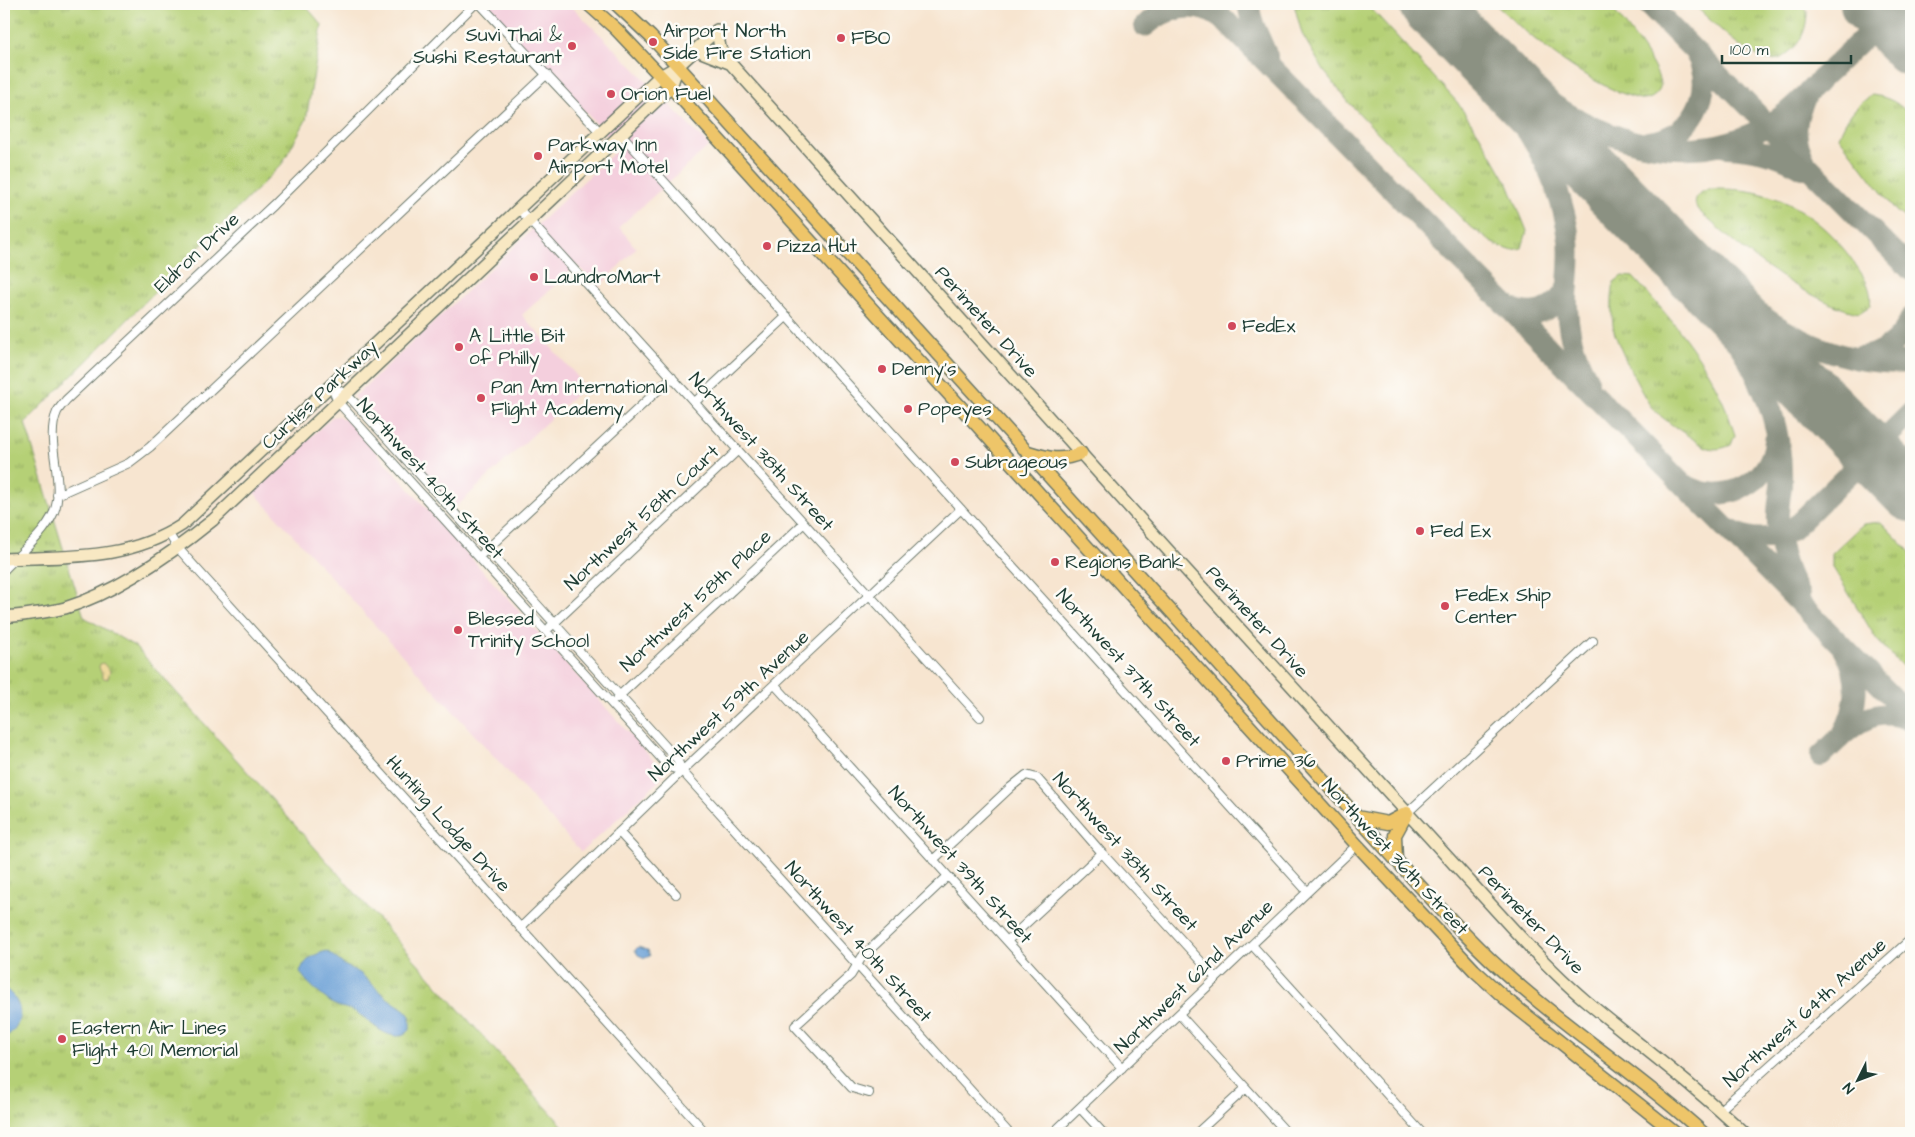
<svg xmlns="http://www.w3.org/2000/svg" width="1915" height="1137" viewBox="0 0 1915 1137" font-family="'Architects Daughter',sans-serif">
<defs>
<pattern id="grass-tufts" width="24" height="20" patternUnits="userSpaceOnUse" patternTransform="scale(1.25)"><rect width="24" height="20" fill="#b5d076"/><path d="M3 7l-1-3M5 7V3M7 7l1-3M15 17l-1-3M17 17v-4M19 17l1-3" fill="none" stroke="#93aa62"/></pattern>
<pattern id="sand-dots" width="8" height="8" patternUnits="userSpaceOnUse" patternTransform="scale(1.25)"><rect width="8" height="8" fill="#eeda9e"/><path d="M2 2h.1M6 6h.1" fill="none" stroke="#ccbc89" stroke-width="1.8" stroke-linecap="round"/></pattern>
</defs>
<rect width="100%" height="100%" fill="#fdfcf7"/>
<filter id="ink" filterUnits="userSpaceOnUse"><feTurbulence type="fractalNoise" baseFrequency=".02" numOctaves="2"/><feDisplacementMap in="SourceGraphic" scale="10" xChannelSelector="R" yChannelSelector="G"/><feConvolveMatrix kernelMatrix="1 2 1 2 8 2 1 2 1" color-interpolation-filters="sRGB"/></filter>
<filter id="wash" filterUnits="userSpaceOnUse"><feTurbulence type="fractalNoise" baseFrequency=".0096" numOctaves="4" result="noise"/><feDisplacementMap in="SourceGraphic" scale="20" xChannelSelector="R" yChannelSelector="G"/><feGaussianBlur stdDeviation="1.12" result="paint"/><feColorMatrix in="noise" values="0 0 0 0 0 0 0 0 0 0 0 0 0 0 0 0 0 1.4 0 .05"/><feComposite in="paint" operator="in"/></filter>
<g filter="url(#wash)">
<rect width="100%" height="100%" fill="#f7e5d0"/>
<path fill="#f4cfdd" d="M484,4H569L643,77L709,146L619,227L636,248L599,287L577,265L522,315L576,375L584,387L456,507L354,397L619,148Z
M338,416L348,421L661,769L663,773L660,780L581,852L253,491L332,417Z"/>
<path fill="url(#grass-tufts)" stroke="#6a8655" d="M4,4H304L322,25L306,120L282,164L25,423L84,617L136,647L569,1133H4Z
M1294,4H1367L1457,102L1479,134L1508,184L1527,231L1522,248L1510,250L1494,244L1467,224L1350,104L1324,71L1302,34Z
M1495,4H1608C1620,17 1662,70 1660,86C1660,90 1657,94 1654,96C1650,100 1642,100 1636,98C1586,84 1532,39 1495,4Z
M1693,4H1800L1807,11C1807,27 1802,42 1789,52C1786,54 1782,58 1779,59C1753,66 1711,20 1693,4Z
M1872,95C1891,98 1897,102 1911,116V223L1896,211L1839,137C1846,118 1855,106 1872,95Z
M1709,189C1727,189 1745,189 1762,194C1800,203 1834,233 1855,264C1864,277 1873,289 1870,306L1859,313C1842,310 1825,301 1809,293C1767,271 1733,242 1698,210C1691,199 1699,192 1709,189Z
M1622,276L1633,277C1667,314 1703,355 1723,402C1728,412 1731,424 1735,435L1731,445C1710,454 1704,446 1687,435C1675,427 1663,419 1653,409C1643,398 1618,346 1614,331C1611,315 1611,298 1614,282Z
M1881,522L1911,553V675L1877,640L1832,566V553L1863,524Z"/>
<path fill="url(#sand-dots)" stroke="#868c69" d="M103,663L110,671L108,679L103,678L99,667L100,664Z"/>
<path fill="#689ed5" stroke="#446e84" d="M638,947L648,950L650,956L645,958L638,955L635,950Z
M327,951L344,965L360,973L386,997L405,1010L410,1016V1030C406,1033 401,1037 396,1036C379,1034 369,1020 356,1012C349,1008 340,1008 333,1004C325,999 303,980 300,971C306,959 314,954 327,951Z
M4,988C25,1002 25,1025 4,1038Z"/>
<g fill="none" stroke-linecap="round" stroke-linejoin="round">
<path stroke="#8b9182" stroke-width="22" d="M1209,4L1911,716
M1248,4L1252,22L1267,56
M1434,4C1468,35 1502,68 1539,95C1608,146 1699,171 1775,121C1794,109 1809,91 1825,75C1850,52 1874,28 1898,4
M1648,4L1911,270
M1145,26C1166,7 1196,0 1221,18
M1459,44C1509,100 1560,163 1569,240C1571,259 1568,278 1567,297C1566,327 1574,355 1588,381
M1649,142C1690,139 1718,91 1696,54
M1726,147C1753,148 1780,154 1803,168
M1805,161C1793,140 1794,117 1806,96
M1592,169C1655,246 1741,316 1772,414C1779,437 1782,461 1781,485C1780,497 1777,510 1778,523C1779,548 1786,573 1799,595
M1676,246C1741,305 1816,370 1911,362
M1507,307C1533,319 1556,312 1568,286
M1859,357C1883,356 1903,339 1911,318
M1685,485C1722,507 1771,485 1775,441
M1730,530C1751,542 1773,541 1793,529L1911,413
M1843,734C1857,710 1861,678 1846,653
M1821,756C1847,731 1872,701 1911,721"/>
<path stroke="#8b9182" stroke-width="58" d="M1428,4L1911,493
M1869,4L1911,47"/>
</g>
</g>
<g filter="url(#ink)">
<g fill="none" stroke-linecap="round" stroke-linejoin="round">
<g stroke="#6b786b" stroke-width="10">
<path id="street" d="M480,4L600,132
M622,135L1307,891
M519,209L980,717
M331,386L346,394L354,402L677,759L682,771L1009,1133
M331,386L338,402L669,767L682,771
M695,402L787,316
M57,495L129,463L150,447L547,74
M169,534L177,547L706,1133
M483,553L672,377
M4,570C21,552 44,535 54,512C66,482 44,441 57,412C59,408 63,404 66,400L273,205L475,4
M550,627L738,450
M775,685L1122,1068
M617,698L804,523
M1407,813L1593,641
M619,832L676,894
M933,860L1011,787L1026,775L1037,778L1102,853L1216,978
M520,928L682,771L961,509
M1007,941L1102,853
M1252,945L1422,1133
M1179,1014L1287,1133
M869,1093L852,1088L795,1026L851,975L862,957L948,876
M1080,1108L1103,1133
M1720,1110L1911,939
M1053,1133L1357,845
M1197,1133L1246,1088"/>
</g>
<g stroke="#6b786b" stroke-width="14">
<path id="secondary" d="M717,30L720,48L731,64L1167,549L1513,929C1536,954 1560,979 1586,1001C1639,1045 1695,1086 1744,1133
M696,50L729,63
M4,559C67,556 127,561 182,525L660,76L678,66L717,30
M4,617C24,615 45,613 65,608C117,592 171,554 213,520L671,87L678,66"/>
</g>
<g stroke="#6b786b" stroke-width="15">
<path id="primary" d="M588,4L616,29L671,87L1357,845L1474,970L1507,1000L1675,1133
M616,4L651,37L678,66L1396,860C1434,901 1471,944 1513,980C1574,1034 1643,1078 1703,1133
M1028,452C1047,458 1061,462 1081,453
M1357,817L1388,823L1407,813
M1396,860L1395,835L1406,815"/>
</g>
<use href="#street" stroke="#fff" stroke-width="8"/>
<use href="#secondary" stroke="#f8e8c3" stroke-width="11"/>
<use href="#primary" stroke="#eec569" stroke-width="12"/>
</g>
</g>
<g fill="#d1495b" stroke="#fdfcf7" stroke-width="2">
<circle cx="841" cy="38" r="5"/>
<circle cx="653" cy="42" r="5"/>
<circle cx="572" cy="46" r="5"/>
<circle cx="611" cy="94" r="5"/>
<circle cx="538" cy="156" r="5"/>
<circle cx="767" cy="246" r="5"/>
<circle cx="534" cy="277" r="5"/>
<circle cx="1232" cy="326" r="5"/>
<circle cx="459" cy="347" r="5"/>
<circle cx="882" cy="369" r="5"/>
<circle cx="481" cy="398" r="5"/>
<circle cx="908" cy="409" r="5"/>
<circle cx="955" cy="462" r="5"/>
<circle cx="1420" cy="531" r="5"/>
<circle cx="1055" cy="562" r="5"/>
<circle cx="1445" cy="606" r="5"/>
<circle cx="458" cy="630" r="5"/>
<circle cx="1226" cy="761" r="5"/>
<circle cx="62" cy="1039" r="5"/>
</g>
<g text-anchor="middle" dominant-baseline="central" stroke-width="5" stroke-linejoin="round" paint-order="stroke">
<g font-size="19" fill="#1f3d34" stroke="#fdfcf7" text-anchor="start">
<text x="663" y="31">Airport North<tspan x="663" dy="22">Side Fire Station</tspan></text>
<text x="562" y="35" text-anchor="end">Suvi Thai &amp;<tspan x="562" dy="22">Sushi Restaurant</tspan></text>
<text x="851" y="38">FBO</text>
<text x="621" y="94">Orion Fuel</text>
<text x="548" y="145">Parkway Inn<tspan x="548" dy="22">Airport Motel</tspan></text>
<text x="777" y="246">Pizza Hut</text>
<text x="544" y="277">LaundroMart</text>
<text x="1242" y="326">FedEx</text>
<text x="469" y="336">A Little Bit<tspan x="469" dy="22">of Philly</tspan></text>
<text x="892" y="369">Denny's</text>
<text x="491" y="387">Pan Am International<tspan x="491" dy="22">Flight Academy</tspan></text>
<text x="918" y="409">Popeyes</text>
<text x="965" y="462">Subrageous</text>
<text x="1430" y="531">Fed Ex</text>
<text x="1065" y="562">Regions Bank</text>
<text x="1455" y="595">FedEx Ship<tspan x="1455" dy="22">Center</tspan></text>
<text x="468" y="619">Blessed<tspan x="468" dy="22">Trinity School</tspan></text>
<text x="1236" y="761">Prime 36</text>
<text x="72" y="1028">Eastern Air Lines<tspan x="72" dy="22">Flight 401 Memorial</tspan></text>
</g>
<g font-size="19" fill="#1f3d34" stroke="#fdfcf7">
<text transform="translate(197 253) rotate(-43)">Eldron Drive</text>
<text transform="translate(986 322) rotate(48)">Perimeter Drive</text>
<text transform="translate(320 395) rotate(-43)">Curtiss Parkway</text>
<text transform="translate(761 452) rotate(48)">Northwest 38th Street</text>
<text transform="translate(430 479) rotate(48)">Northwest 40th Street</text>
<text transform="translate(642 518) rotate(-43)">Northwest 58th Court</text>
<text transform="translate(696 601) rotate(-43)">Northwest 58th Place</text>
<text transform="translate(1257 622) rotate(48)">Perimeter Drive</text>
<text transform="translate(1128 668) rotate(48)">Northwest 37th Street</text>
<text transform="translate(729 706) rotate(-43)">Northwest 59th Avenue</text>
<text transform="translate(448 824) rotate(48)">Hunting Lodge Drive</text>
<text transform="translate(1125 852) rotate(48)">Northwest 38th Street</text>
<text transform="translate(1395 857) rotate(47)">Northwest 36th Street</text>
<text transform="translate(960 865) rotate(48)">Northwest 39th Street</text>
<text transform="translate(1531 920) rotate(46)">Perimeter Drive</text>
<text transform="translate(858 942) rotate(48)">Northwest 40th Street</text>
<text transform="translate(1194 977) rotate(-44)">Northwest 62nd Avenue</text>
<text transform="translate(1805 1013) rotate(-42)">Northwest 64th Avenue</text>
</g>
</g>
<rect width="1915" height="1137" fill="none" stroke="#fdfcf7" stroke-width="20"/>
<g transform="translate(1858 1080) rotate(228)" stroke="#fdfcf7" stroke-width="4" paint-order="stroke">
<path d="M0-4L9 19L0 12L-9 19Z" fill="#1f3d34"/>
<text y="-8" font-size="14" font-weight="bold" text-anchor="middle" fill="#1f3d34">N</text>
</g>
<path d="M1722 55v8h129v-8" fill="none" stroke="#1f3d34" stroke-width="2.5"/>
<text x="1730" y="55" font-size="15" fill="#1f3d34" stroke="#fdfcf7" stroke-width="4" paint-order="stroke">100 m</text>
</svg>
